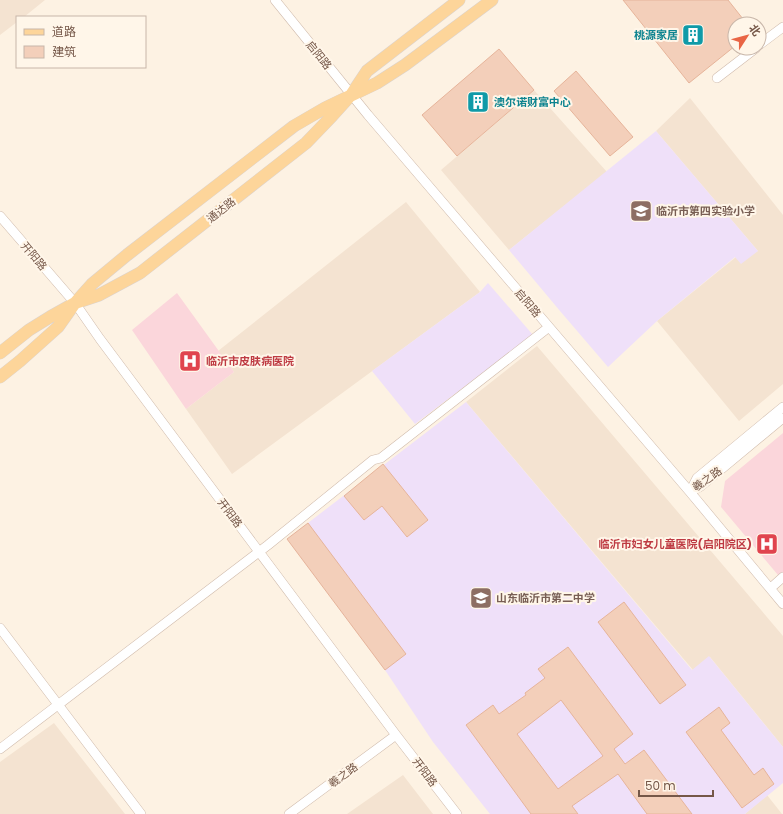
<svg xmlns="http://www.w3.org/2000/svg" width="783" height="814" viewBox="0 0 783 814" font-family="Poppins,'Noto Sans SC',sans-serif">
<rect width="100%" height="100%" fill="#fdf2e3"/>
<path fill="#f4e3d1" d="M0,0H45L24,17H17V22L0,35Z
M534,90L607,172L509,250L441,170Z
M690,98L783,215V384L739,421L657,321L736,257L758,251L656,131Z
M406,202L480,292L232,474L186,409L234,372L218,351Z
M537,346L783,636V747L710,657L693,670L466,402Z
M54,723L125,814H0V762Z
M403,775L433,814H347Z
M767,795L782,814H745Z"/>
<path fill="#efe0f9" d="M656,131L758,251L741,264L735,257L657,321L608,367L560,311L509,250Z
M488,283L533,335L415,424L372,371L480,292Z
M466,402L692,670L709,656L783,747V783L745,814H490L433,742L385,670L287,539Z"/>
<path fill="#fbd6db" d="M177,293L234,372L186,409L132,330Z
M783,433V581L721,507L725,481Z"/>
<path fill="#f3cfba" stroke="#e6b49a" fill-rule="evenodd" d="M623,0H728L747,24H735V46L689,83Z
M499,49L534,90L457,156L422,115Z
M576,71L633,137L610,156L554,91Z
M383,464L428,520L407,537L382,506L364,520L344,496Z
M308,523L406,654L385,670L287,539Z
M624,602L686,685L660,704L598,622Z
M568,647L633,734L614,749L625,764L644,750L692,814H647L618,774L572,806L578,814H531L466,725L493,705L499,714L526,695L525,693L545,678L538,669ZM561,700L603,756L558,789L517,734Z
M719,707L730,723L721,730L754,775L763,768L774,784L742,808L686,732Z"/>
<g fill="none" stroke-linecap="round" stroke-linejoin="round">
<g stroke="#d0bbac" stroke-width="10">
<path id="minor" d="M275,0L368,115L690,492L783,604
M759,45L783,27
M717,78L756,48
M0,216L75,303L100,339L396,735L457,814
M690,492L697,478L783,407
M690,492L701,486L783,418
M773,586L783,577
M0,628L141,814
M0,749L268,545L373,460L381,458L549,327
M289,814L396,735"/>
</g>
<g stroke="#dbd3cf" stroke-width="13">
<path id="major" d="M0,353L29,330L50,317L75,303L99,295L140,273L306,143L332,116L351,95L367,71L459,0
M0,377L20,361L58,327L75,303L92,284L127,255L294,126L325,108L377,83L405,65L492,0"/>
</g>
<use href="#minor" stroke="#fff" stroke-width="9"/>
<use href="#major" stroke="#fdd59a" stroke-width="12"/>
</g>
<defs>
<g id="building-square" transform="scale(1.15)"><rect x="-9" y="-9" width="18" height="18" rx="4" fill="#0f9aa8" stroke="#fff6e9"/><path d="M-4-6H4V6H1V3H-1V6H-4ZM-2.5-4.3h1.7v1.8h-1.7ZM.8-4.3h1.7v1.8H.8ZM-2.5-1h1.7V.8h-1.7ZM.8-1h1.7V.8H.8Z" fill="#fff"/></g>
<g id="school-square" transform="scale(1.15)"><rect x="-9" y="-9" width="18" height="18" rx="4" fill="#8d6e63" stroke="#fff6e9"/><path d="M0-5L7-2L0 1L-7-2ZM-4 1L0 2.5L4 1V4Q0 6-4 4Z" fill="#fff"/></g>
<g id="hospital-square" transform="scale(1.15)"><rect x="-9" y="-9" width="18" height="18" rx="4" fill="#e0444e" stroke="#fff6e9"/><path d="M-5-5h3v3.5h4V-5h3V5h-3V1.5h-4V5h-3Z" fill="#fff"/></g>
</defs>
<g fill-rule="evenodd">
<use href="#building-square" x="693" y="35"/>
<use href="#building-square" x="478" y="102"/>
<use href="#school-square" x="641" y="211"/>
<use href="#hospital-square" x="190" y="361"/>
<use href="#hospital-square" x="767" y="544"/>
<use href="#school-square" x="481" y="598"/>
</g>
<g text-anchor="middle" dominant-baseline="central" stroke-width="4" stroke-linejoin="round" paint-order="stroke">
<g font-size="11" font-weight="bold" fill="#0d838f" stroke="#fff6e9" text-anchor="end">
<text x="678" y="35">桃源家居</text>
<text x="494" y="102" text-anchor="start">澳尔诺财富中心</text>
</g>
<g font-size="11" fill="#755748" stroke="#fff6e9">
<text transform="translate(319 55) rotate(51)">启阳路</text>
<text transform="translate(221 210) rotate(-38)">通达路</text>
<text transform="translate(34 256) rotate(50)">开阳路</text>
<text transform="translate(528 303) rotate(50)">启阳路</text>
<text transform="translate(707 479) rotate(-35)">羲之路</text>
<text transform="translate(230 513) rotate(53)">开阳路</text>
<text transform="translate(425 772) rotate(53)">开阳路</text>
<text transform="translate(343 775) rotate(-36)">羲之路</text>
</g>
<g font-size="11" font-weight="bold" fill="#785e54" stroke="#fff6e9" text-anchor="start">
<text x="656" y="211">临沂市第四实验小学</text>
<text x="496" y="598">山东临沂市第二中学</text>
</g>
<g font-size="11" font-weight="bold" fill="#be3a42" stroke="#fff6e9" text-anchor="start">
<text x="206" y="361">临沂市皮肤病医院</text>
<text x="752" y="544" text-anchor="end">临沂市妇女儿童医院(启阳院区)</text>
</g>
</g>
<rect x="16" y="16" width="130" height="52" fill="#fff6e9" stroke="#c8b6a9"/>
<rect x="24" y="29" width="20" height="6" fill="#fdd59a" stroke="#c8b6a9"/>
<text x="52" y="36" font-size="12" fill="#755748">道路</text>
<rect x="24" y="46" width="20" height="12" fill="#f3cfba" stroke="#c8b6a9"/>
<text x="52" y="56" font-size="12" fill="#755748">建筑</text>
<g transform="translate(747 36) rotate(54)"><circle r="19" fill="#fff6e9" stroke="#c8b6a9"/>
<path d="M0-3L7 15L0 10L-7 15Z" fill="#e96545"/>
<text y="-6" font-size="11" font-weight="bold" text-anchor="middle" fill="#755748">北</text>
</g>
<path d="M639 790v6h74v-6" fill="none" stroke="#755748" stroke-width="2"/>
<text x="645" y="790" font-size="12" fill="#755748" stroke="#fff6e9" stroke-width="3" paint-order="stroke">50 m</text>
</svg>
